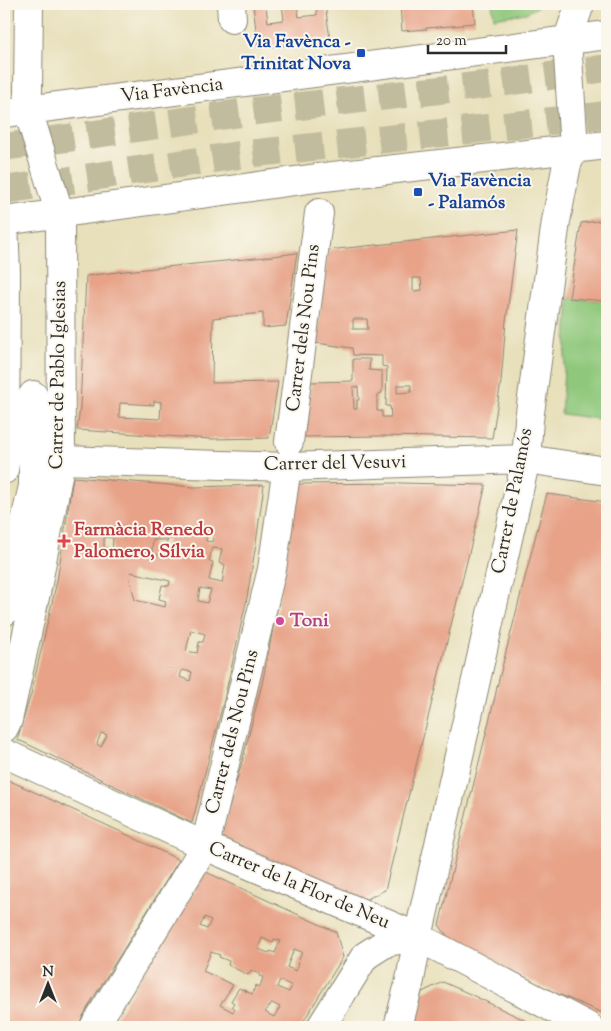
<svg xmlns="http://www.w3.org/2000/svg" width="611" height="1031" viewBox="0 0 611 1031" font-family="'Sorts Mill Goudy',serif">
<rect width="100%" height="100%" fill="#fbf7ec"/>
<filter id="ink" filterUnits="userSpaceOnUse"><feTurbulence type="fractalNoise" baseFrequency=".02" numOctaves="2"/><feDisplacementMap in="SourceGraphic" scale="10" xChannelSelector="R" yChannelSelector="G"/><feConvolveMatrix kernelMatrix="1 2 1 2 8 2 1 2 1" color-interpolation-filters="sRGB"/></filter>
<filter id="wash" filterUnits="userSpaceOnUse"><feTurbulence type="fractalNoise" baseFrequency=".0096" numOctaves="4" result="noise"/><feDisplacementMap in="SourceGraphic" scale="20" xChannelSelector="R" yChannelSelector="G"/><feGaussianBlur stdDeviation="1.12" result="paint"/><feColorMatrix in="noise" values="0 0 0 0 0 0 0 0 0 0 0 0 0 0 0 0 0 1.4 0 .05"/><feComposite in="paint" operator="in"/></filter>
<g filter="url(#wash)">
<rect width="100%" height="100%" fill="#e8e0bb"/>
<path fill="#8fc87c" stroke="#5d7a54" d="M492,4H543L526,13L494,18Z
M569,298L607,301V420L561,414Z"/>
<g id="blocks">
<path fill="#e7a287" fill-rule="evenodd" d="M253,4H275V5L266,6L268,22L284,20L282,4H297L299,17L317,15L316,4H325L330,39L317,41L318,42L306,43V42L281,46L258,48Z
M400,4H409V6L425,4H473L475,23L462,24L463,25L426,28L427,29L402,31Z
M607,220V301L569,298L581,223Z
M518,230L506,321L501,382L492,438L382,436L304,437L311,382L353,381V359H370L369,370L382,371V393L378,394V397H377V411H382V417H391L390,406H386L387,367L382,366V356L353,355L352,348L316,343L328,250ZM413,278H421L422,290L413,291ZM353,319H367L368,329H353ZM397,385H411V392L397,393ZM353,387H358L359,400H357V409H354Z
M297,253L286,326L263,328V313L213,318L212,383L278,382L269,438L211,439L77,430L80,408L86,276L125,271L265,257ZM154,401L161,402L160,419L119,417L120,403L154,405Z
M73,477L194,487L264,485L256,543L247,598L224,700L192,823L23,742L17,740L31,694L57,581ZM208,533L214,534L212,542L206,541ZM104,537L113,538L112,554L104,549ZM153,540H168L163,551L151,559ZM212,548L222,549L219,563L225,565L222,583L209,580L213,562L209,561ZM131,572L170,581L169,586L162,585L159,599L166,601L165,607L135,600L130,580ZM200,588L211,590L207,603L198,601ZM191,630L205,634L203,642H199L197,653L186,651ZM182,670L192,672L190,681L180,677ZM101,733L107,735L101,747L97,744Z
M400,483L486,485L385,890L361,902L221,837L242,762L262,684L279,599L298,484Z
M547,494L607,502V1006L605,1014L558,994L529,980L501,968L454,945L439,925L495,697L497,687L542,511Z
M6,779L130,836L179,860L92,1000L77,1027H4V783Z
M206,872L336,932L343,957L300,1027H110ZM205,917L211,920L207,929L200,926ZM262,938L273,943L274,939L280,941L275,953L270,951L269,953L258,949ZM294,949L302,952L297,965L298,966L296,971L287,967ZM211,952L220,955L219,957L229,961L228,965L248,975L251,971L260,974L259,976L263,977L260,987L256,985L252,994L239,988L231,1001L234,1003L232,1006L235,1009L233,1012L220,1005L233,985L203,971ZM280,980L292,986L289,992L277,987ZM272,1003L280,1007L274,1017L265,1012Z
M443,982L470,994L539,1027H412L422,992Z"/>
</g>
</g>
<g filter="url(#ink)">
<use href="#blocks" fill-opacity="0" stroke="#8a8673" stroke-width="1"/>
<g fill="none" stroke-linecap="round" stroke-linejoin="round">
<path stroke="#c2bc9e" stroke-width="28" stroke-dasharray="28 14" stroke-linecap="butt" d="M4,147L247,112L484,85L607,68
M4,190L239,155L607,115"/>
<g stroke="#8a8673" stroke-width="30">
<path id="minor" d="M231,4L232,19
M28,92L29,4
M4,113C205,87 406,62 607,35
M4,220L6,273L5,463L4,470
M4,221L324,177L607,145
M289,442L319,213
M61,460L287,467L526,459L607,471
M4,612L33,486V395
M4,728L8,720L37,588L61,460L60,215L28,110
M4,753L205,846L418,937L589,1027
M94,1027L205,846L272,569L287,467
M321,1027L365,956L387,942L418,937
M398,1027L410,980L418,937L526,459L529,420L556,221L567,164L574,149L567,41L580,4"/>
</g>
<use href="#minor" stroke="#fff" stroke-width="28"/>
</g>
</g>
<g fill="#1a4fb4" stroke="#fbf7ec" stroke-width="2">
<rect x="356" y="48" width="10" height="10" rx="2.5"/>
<rect x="413" y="187" width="10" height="10" rx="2.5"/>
</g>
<path fill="#e0444e" stroke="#fbf7ec" stroke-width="2" d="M61.5 533.5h5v5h5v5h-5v5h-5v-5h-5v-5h5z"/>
<circle fill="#d1479c" stroke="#fbf7ec" stroke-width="2" cx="280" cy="621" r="5"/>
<g text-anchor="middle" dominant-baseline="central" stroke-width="4" stroke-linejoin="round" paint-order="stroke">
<g font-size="19" font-weight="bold" fill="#164399" stroke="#fbf7ec" text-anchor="end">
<text x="351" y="42">Via Favènca -<tspan x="351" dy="22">Trinitat Nova</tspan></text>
<text x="428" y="181" text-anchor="start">Via Favència<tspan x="428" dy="22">- Palamós</tspan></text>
</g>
<g font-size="19" fill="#2b2b2b" stroke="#fbf7ec">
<text transform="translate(172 91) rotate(-7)">Via Favència</text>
<text transform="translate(304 328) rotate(-83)">Carrer dels Nou Pins</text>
<text transform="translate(59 375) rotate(-89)">Carrer de Pablo Iglesias</text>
<text transform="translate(335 464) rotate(-1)">Carrer del Vesuvi</text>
<text transform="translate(513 501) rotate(-79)">Carrer de Palamós</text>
<text transform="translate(233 732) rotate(-76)">Carrer dels Nou Pins</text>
<text transform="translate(299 886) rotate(23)">Carrer de la Flor de Neu</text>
</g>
<g font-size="19" font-weight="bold" fill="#be3a42" stroke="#fbf7ec" text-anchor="start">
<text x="74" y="530">Farmàcia Renedo<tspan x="74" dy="22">Palomero, Sílvia</tspan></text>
</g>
<g font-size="19" font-weight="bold" fill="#b23c85" stroke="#fbf7ec" text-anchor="start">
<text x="290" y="621">Toni</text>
</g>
</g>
<rect width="611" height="1031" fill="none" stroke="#fbf7ec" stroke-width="20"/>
<g transform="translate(48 984)" stroke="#fbf7ec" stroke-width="4" paint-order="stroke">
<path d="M0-4L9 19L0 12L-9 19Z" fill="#2b2b2b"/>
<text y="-8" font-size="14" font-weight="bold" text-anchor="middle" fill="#2b2b2b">N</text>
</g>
<path d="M428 45v8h78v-8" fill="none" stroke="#2b2b2b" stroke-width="2.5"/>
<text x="436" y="45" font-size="15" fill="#2b2b2b" stroke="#fbf7ec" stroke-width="4" paint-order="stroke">20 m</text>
</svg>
